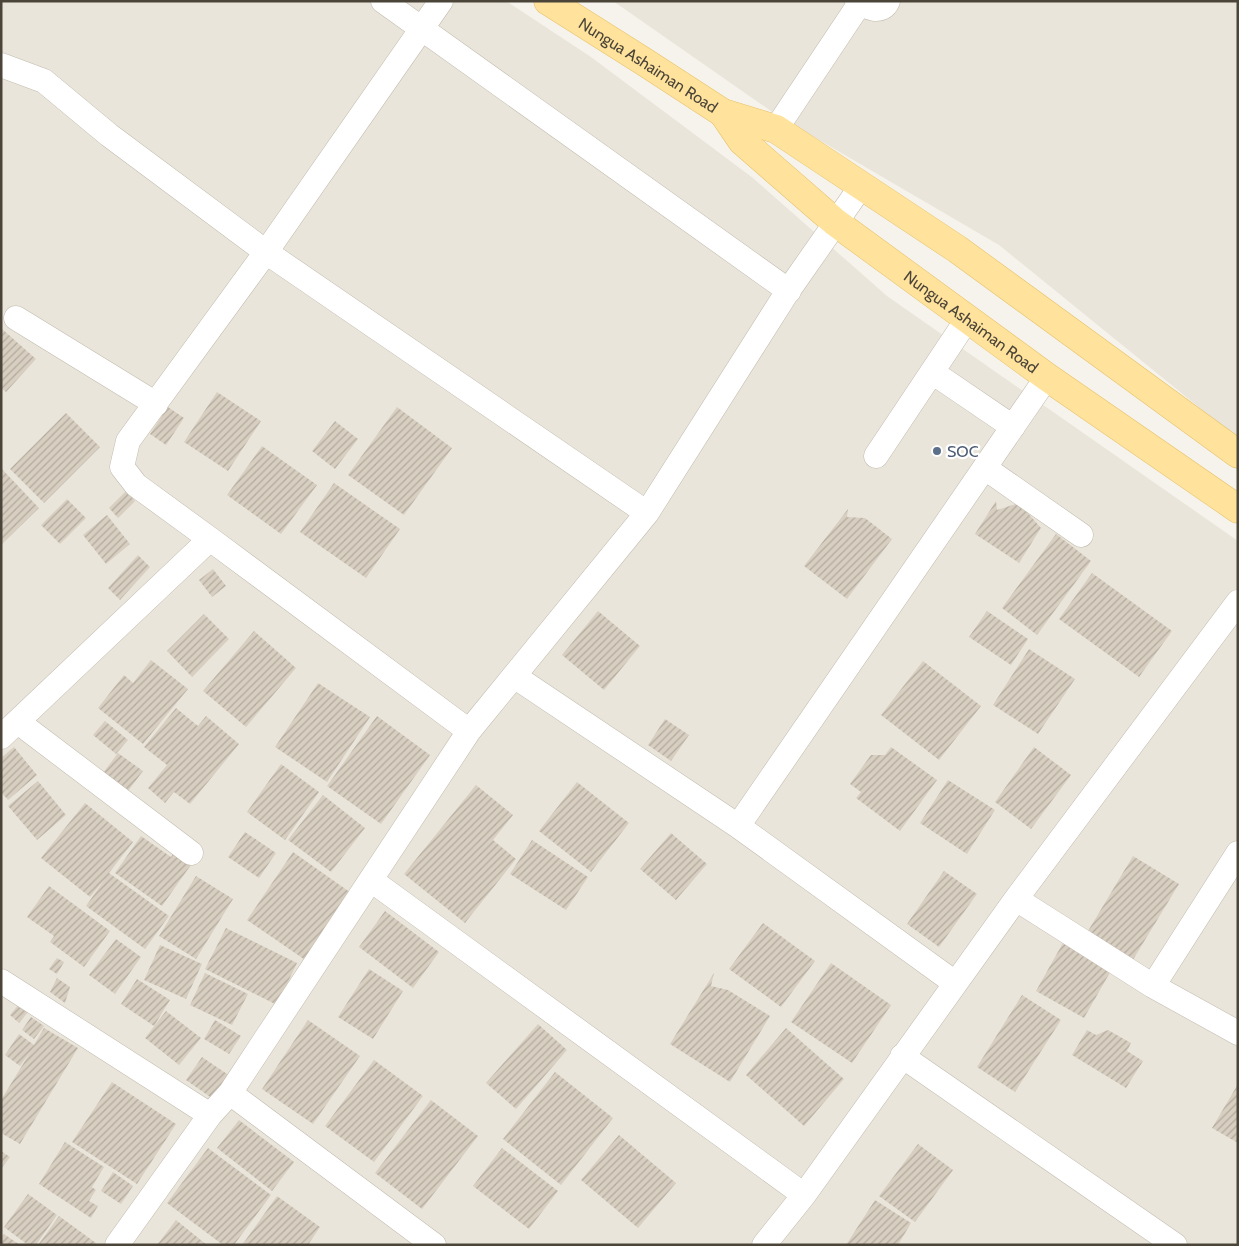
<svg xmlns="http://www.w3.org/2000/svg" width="1239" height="1246" viewBox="0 0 1239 1246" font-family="Cabin,sans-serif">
<defs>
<pattern id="building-hatch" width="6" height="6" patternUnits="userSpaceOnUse" patternTransform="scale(1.25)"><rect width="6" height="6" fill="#d8cfc1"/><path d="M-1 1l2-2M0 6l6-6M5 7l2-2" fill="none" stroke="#b1aa9e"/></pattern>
</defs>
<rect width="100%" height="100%" fill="#f6f3ec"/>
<path fill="#eae5da" d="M1,1H506L591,57L753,178L887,296L1238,541V1245H1Z
M613,1H1238V439L999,245L778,116Z"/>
<path fill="url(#building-hatch)" d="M1,328L36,359L6,392L1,388Z
M217,392L261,421L228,471L184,442Z
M168,407L184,418L166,445L150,434Z
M397,407L452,448L404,515L348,475Z
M66,413L100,447L44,503L10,469Z
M335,421L358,439L335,469L312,451Z
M262,446L317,485L281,534L227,495Z
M1,468L39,508L1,545Z
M334,483L400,529L366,578L300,532Z
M126,491L135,501L118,518L109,508Z
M67,499L86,518L60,544L41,525Z
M996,501L997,510L1019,503L1041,528L1019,563L975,534Z
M848,509L847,517L865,518L892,539L847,599L804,566Z
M107,515L130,544L106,564L83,535Z
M1056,534L1091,561L1037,635L1002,608Z
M138,555L150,567L120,600L108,588Z
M213,569L226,586L212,597L199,580Z
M1092,573L1172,631L1139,677L1059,619Z
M598,611L640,646L604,690L562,655Z
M987,611L1028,639L1011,665L969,637Z
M204,614L229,639L192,677L167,651Z
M254,631L296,668L246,727L203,691Z
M1029,649L1075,679L1038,734L993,705Z
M151,660L188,689L143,744L98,708L124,675L133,683Z
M923,661L981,706L939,760L881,715Z
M318,683L370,717L327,782L275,747Z
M176,708L198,726L206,716L239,744L190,804L174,792L165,803L148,788L167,765L144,747Z
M377,716L430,755L381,824L327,786Z
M665,719L689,735L671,761L648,745Z
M105,721L128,740L116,754L93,735Z
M14,747L37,775L8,800L1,792V758Z
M891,747L937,780L900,831L856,798L861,792L850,784L871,755H885Z
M1034,747L1071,775L1031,829L995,802Z
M118,753L143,771L125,795L100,777Z
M281,764L319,792L285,840L247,812Z
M948,780L995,810L967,854L920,823Z
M38,781L66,815L37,840L8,806Z
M577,782L629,823L591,872L539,831Z
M476,785L513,815L493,840L516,859L465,923L404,874Z
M323,795L365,828L331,872L288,840Z
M85,803L133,842L109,873L169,916L145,949L86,906L105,879L90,897L41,858Z
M245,832L276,853L259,878L228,857Z
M671,833L707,864L676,900L640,869Z
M141,836L171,857L176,850L193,862L162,906L115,873Z
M532,840L588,877L566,910L510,874Z
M293,852L354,895L308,962L247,920Z
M1133,856L1179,884L1131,963L1085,936Z
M944,871L977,894L939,947L907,924Z
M196,876L233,899L196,959L159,936Z
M49,886L110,931L84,967L50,942L54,936L27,917Z
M385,911L439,952L413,988L359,947Z
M763,923L815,961L781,1007L729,969Z
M226,928L297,963L277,1005L205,969Z
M116,939L141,957L115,994L89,975Z
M1064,941L1112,969L1084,1018L1036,991Z
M160,945L202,964L186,999L144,980Z
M57,958L64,962L57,974L49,969Z
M831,963L891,1005L852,1063L791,1022Z
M369,969L403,991L373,1039L338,1017Z
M205,973L248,994L232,1025L190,1005Z
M714,973L711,986L728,990L770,1016L730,1082L670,1044Z
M57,978L70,987L65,1003L50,992Z
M137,979L170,1000L154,1026L121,1004Z
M1022,995L1061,1020L1015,1092L977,1067Z
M19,1004L28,1012L19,1023L10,1015Z
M166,1011L201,1038L179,1065L145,1038Z
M31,1017L44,1026L34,1039L22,1030Z
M215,1020L241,1036L229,1054L204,1039Z
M308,1020L360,1056L313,1124L262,1089Z
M538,1024L567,1050L516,1109L486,1083Z
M44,1028L78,1048L20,1144L1,1133V1100L31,1051L20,1066L5,1055L19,1034L34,1045Z
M786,1028L844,1079L804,1126L746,1075Z
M1087,1030L1096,1035L1108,1030L1131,1043L1127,1051L1143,1061L1126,1088L1072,1055Z
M202,1057L230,1076L213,1099L186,1080Z
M374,1060L423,1096L374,1162L325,1126Z
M555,1072L613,1118L561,1185L503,1139Z
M112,1082L176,1124L137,1184L72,1142Z
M1238,1084V1143L1212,1128Z
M431,1100L478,1136L422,1209L375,1173Z
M239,1120L294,1162L272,1191L217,1148Z
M619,1135L676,1183L638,1228L581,1180Z
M65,1142L104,1167L92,1187L96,1190L89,1201L98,1206L91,1218L39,1184Z
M918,1144L953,1170L915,1222L879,1196Z
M208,1148L271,1195L234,1245H223L167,1203Z
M502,1148L558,1191L529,1229L473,1186Z
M1,1151L10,1157L1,1169Z
M113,1172L133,1186L121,1204L101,1191Z
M28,1194L57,1215L36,1245H28L4,1227Z
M277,1196L320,1227L308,1245H242Z
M875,1200L911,1223L898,1245H846Z
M59,1216L96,1243L95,1245H38Z
M176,1220L207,1245H157Z
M4,1234L20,1245H1V1238Z"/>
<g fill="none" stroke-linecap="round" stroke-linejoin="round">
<g stroke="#c2bbae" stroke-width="25">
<path id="minor" d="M383,1L789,291
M857,1C867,8 882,15 888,1
M1,65L44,81L109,135L266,252L647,513
M776,129L860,3
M16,318L156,404
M932,372L1013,427
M876,456L968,318
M985,468L1081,535
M210,539L136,485L122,467L128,441L266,252L441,1
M514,676L738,826L955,983
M18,722L191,853
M1,737L210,539L469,731
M738,826L1047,377
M1238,853L1153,986L1238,1033
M371,880L804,1195
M1016,899L1153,986
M1,981L210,1115
M902,1056L1175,1245
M230,1093L434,1245
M117,1245L210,1115L230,1093L469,731L647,513L786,294L862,185
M764,1245L804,1195L1016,899L1238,602"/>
</g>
<g stroke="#e6c16a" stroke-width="29">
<g id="major">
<path id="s1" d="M548,1L643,61L723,113L776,129L957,249L1238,454"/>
<path id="s2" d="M723,113L742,141L835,222L1047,377L1238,509"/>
</g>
</g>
<use href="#minor" stroke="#fff" stroke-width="24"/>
<use href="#major" stroke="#ffe39c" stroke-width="28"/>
</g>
<circle fill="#5c6f8a" stroke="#fff" stroke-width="2" cx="937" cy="451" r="5"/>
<g text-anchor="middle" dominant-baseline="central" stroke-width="4.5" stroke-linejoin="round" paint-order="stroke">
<g font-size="16" fill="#4b4439" stroke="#fff">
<text stroke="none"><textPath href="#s1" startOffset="119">Nungua Ashaiman Road</textPath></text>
<text stroke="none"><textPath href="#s2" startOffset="326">Nungua Ashaiman Road</textPath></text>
</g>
<g font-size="16" fill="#4e5e75" stroke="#fff" text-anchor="start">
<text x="947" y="451">SOC</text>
</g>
</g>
<rect width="1239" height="1246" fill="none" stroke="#4b4439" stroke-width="5"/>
</svg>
